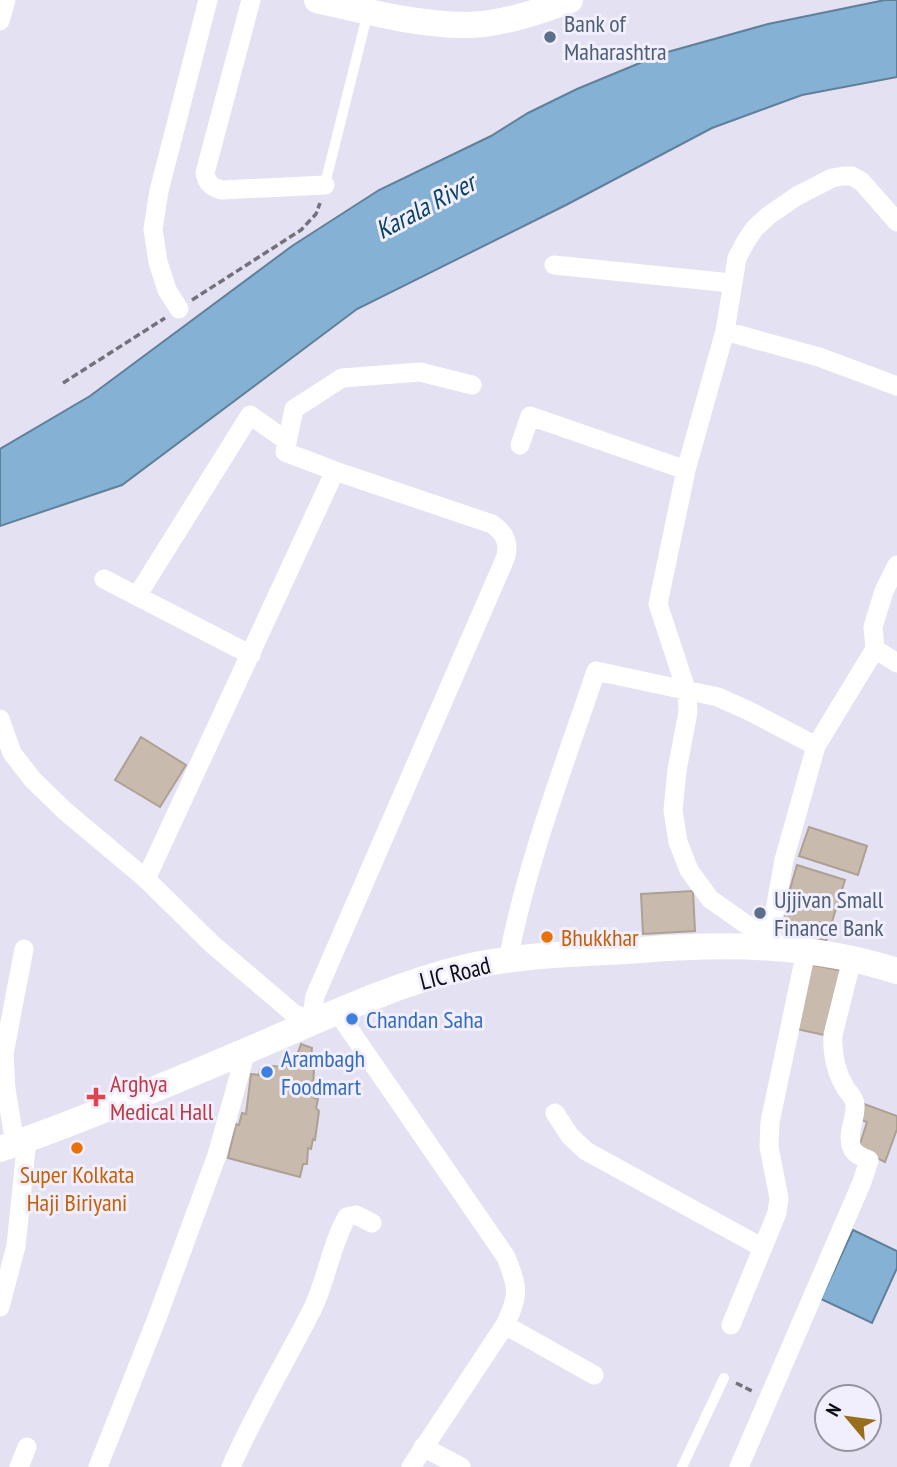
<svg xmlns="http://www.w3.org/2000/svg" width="897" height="1467" viewBox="0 0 897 1467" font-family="'PT Sans Narrow',sans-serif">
<rect width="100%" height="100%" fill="#e4e1f2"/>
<path fill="#84b1d4" stroke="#60809a" stroke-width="2" d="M885,0H897V77L802,95L712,128L566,205L357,309L122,485L0,526V449L90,396L292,246L379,190L491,136L528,113L577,89L664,53L768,24Z
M853,1230L897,1251V1268L872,1323L821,1299Z"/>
<path fill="#c8bbae" stroke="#ada194" stroke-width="2" d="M141,737L186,765L160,807L115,780Z
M809,827L867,846L858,875L799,856Z
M797,865L845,880L826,941L777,926L781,911L794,915L797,905L791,903L793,898L788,896Z
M693,891L695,931L643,934L641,894Z
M809,964L843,971L829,1036L792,1028Z
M301,1044L312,1048L310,1068L314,1070L313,1085L316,1087L314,1098L318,1099L316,1108L319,1111L315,1140L313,1139L311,1149L308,1148L307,1164H303L300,1177L228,1158L236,1124L239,1125L242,1113L246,1114L251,1074L259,1075L260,1069H271L272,1066L284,1067V1060L295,1061Z
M864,1104L897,1116V1129L885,1162L865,1152L860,1144L867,1122L859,1119Z"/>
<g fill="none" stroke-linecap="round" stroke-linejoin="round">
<path stroke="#73717b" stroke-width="3.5" stroke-dasharray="7 3.5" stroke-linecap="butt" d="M192,300L301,230L316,214L320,203
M63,383L165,318
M736,1383L754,1392"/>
<path stroke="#fff" stroke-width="10" d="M324,188L368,12
M682,1467L724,1378"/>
<path stroke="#fff" stroke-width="19" d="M251,0L205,173C207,183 211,187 222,190L325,185
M0,21L6,0
M554,265L731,283
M179,309L167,290L158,262L153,229L159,191L208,0
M725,331L819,357L897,386
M520,445L530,416L686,470
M335,471L285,452L294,409L342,378L420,372L472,385
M897,565L884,591L873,627L875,649L897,663
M104,579L251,655
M137,596L250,415L287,441
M0,719L12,753L33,780L65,811L146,879L212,944L293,1013L311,1022L315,996L505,559C510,544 505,533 492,524L335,471L146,879
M816,746L875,649
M774,948L771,932L747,925L710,899L689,870L678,842L673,810L677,770L688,712L687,692L658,604L686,470L725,331L737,258L746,241L755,228L768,216L797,196L832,178L844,176H852L862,182L897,222
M508,960C527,861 564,766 596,671L718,697L749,711L816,746L784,860L771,932
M336,1010L506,1257C518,1288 520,1294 505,1325L411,1467
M555,1113L570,1136L586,1151L763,1248
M15,1144L6,1089L4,1054L24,949
M0,1307L16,1246L27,1139
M505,1325L594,1375
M731,1325L777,1213L779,1198L769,1147L770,1122L806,951
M423,1447L461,1467
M19,1467L27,1447
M98,1467L157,1318L217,1155L246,1051
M231,1467C255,1412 286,1361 313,1308C327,1278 331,1245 347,1217L356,1215L372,1223
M739,1467L862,1182L869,1160C862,1157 855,1155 852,1148C846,1134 856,1120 855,1105C855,1097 848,1093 845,1087C835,1070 832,1054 833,1035L852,959"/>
<path stroke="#fff" stroke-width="26" d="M317,0C365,11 416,25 465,25C500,25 538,12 570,0
M0,1149C83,1120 165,1085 246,1051C317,1021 386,987 462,968C520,954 582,954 641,950C728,943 813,944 897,971"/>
</g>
<g fill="#5c6f8a" stroke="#f1effd" stroke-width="2.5">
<circle cx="550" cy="37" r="7"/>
<circle cx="760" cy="913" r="7"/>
</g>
<g fill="#e8710a" stroke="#f1effd" stroke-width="2.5">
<circle cx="547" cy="937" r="7"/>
<circle cx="77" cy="1148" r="7"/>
</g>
<g fill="#3f7fe0" stroke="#f1effd" stroke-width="2.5">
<circle cx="352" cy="1019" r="7"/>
<circle cx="267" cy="1072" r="7"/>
</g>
<path fill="#e0444e" stroke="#f1effd" stroke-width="2.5" d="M92.5 1086.5h7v7h7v7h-7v7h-7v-7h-7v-7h7z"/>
<g text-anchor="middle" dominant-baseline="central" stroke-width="6" stroke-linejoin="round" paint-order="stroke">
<g font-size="24" fill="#4e5e75" stroke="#f1effd" text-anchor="start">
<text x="564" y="23">Bank of<tspan x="564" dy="28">Maharashtra</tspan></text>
<text x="774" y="899">Ujjivan Small<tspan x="774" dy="28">Finance Bank</tspan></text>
</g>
<g font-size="24" fill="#c56008" stroke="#f1effd" text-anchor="start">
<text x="561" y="937">Bhukkhar</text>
<text x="77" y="1174" text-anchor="middle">Super Kolkata<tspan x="77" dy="28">Haji Biriyani</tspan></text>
</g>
<g font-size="24" fill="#0d0c11" stroke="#f1effd">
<text transform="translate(455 973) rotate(-14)">LIC Road</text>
</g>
<g font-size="24" fill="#366cbe" stroke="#f1effd" text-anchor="start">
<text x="366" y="1019">Chandan Saha</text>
<text x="281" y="1058">Arambagh<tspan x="281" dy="28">Foodmart</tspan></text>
</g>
<g font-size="24" fill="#be3a42" stroke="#f1effd" text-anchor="start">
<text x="110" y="1083">Arghya<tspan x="110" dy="28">Medical Hall</tspan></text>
</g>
<g font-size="26" font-style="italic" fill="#0b4365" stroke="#f1effd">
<text transform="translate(425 206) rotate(-28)">Karala River</text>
</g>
</g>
<g transform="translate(848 1418) rotate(299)"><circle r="33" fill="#f1effd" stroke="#96949f" stroke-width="2"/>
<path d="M0-5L12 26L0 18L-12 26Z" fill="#986d1b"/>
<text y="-10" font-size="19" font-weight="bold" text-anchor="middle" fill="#0d0c11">N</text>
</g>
</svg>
